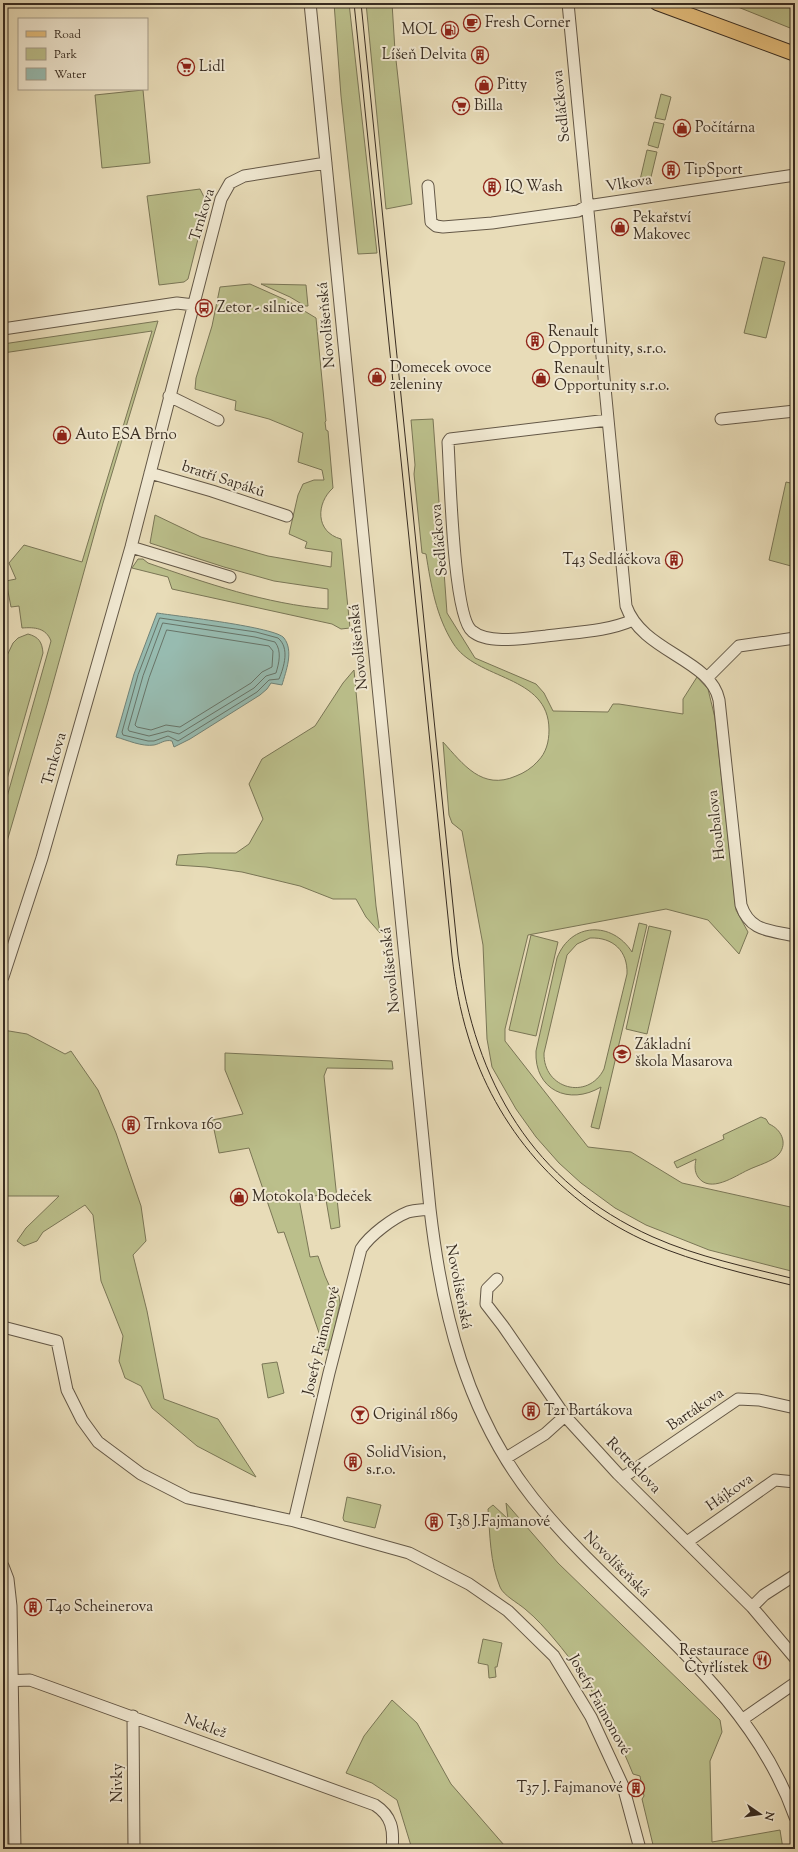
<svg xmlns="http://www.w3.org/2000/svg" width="798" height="1852" viewBox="0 0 798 1852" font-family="'Sorts Mill Goudy',serif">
<rect width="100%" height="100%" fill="#e8dcb8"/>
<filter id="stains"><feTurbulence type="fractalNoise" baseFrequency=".005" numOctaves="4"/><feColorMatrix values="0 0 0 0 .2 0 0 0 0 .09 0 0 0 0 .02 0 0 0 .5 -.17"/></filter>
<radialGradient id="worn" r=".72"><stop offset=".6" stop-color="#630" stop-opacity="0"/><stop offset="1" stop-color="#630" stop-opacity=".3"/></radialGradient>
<path fill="#bbbf8b" stroke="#7a7656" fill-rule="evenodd" d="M334,3H349L377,253L358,254L341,96Z
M366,3H392L395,51L412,204L386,209Z
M728,3H795V30Z
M143,90L150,163L102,168L95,95Z
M661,94L671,97L665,120L655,118Z
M654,122L664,124L658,148L648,145Z
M647,150L657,152L651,177L640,180Z
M200,189L207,203L188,279L184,282L159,285L147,196Z
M763,257L785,262L766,338L744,333Z
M250,284L288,301L316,318L326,421L325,422L326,430L328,431L333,488C316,503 315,532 341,539L350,628L341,629L332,624L172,589L168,577L132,568L138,559H143L148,563C206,583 266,604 328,609V589L274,581L224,567L150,543L155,515L201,537L268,556L331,567L332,552L305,548L307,542L289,534L298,495L303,484L314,480H324L322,470L298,462L303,433L269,419L235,410L236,401L195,389L196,378L212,326L220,287Z
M261,284L306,285L308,306H305L290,297Z
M158,321L103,503L47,705L3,855V811L51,641C46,628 35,627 22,628L19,606L11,607L6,581L16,579L9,563L24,545L82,562L152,331L3,353V344Z
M433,419L447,613L475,658L536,684L544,693L553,711L608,712L613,704H619L683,714V699L697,677L708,689L715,718L736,910L748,932L739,954L708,920L666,909L528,935L505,1029V1041L588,1147L631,1152L682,1183L795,1208V1272L709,1250L646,1225L615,1208L581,1183L559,1163L536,1137L516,1109L492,1067L487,1039L483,945L462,831L452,823L449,815L443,742C463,764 482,791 516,776C524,773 532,768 538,761C546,753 549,742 549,730C549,674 476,681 453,643C436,616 431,585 426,554L422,553L414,474L415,465L411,420Z
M786,482L795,484V547L791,566L769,560Z
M28,634C39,637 42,642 43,653L3,793V757L6,739L3,709V664L13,643L18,638Z
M354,670L376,906L380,933L366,917L356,899H333L300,886L242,872L206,867L176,865L178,855L208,853H236L249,844L263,819L249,784L262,759L315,726L343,683Z
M639,923L647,925L599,1129L591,1127L601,1087C569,1106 534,1090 536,1051L557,958C571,922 612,921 632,952ZM590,938C613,937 628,951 627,974L604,1069C588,1101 543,1089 544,1053L567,955L577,944Z
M649,926L671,931L647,1034L626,1029Z
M531,935L558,942L536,1036L509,1030Z
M3,1030L27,1034L65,1054L71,1051L98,1090L116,1133L141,1206L146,1241L133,1255L147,1311L164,1399L218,1419L256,1477L197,1446L152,1408L141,1386L125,1378L119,1361L123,1336L101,1281L93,1215L85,1205L43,1232L37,1241L24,1246L17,1241L26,1228L59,1196H3Z
M225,1053L392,1061L393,1069L327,1068L324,1076L340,1227L331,1229L325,1194L299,1199L310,1257L318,1256L325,1276L329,1285L339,1296L340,1303L330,1350H325L284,1232L278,1233L249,1148L219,1153L212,1120L243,1114L225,1070Z
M761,1117L766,1119L769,1124C781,1129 788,1143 779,1154C772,1162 758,1165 748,1170C735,1176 710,1194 698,1177C694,1171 695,1165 696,1159L677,1168L674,1162L724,1139L723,1135Z
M277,1362L284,1393L268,1398L262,1364Z
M347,1497L381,1505L375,1528L344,1521L343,1518Z
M506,1503L558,1563L720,1720L722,1732L710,1761L712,1842L780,1830L783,1849H654L642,1799L644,1796L640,1776L633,1774C613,1725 589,1680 555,1640C546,1629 536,1618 525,1609C518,1603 503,1595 500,1587C490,1563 490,1535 488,1509L493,1505L508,1519Z
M483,1639L502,1643L497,1667H495L496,1677L489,1678L488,1665L478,1663Z
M392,1700L417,1723L451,1784L504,1845V1849H412L397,1800L372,1783L346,1773L364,1736Z"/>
<path fill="#97bbb0" stroke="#718277" d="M157,613C176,616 276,627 284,638C294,651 286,671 282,685L271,683L267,689L260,695L190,739L174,747L172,741C165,739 160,744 154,745C142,747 127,740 116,737L134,674Z"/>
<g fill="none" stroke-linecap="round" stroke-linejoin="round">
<path stroke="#687468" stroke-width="1" d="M160,618L256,632L278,638C290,648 284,667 279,679L269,680L257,692L178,741L168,736L154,741H148L123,735L122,732L138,675Z
M163,623L255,637L275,642C282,651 279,663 276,673L266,676L254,688L179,734L168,731L149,736L129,731L128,729L143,676Z
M167,630L269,646L273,651L272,667L262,672L251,683L180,727L166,725L151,730L137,727L135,725L149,678Z"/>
<g stroke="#645847" stroke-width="13">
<path id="minor" d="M310,3L430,1209C442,1313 466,1413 533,1498C619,1606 747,1681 795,1817
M568,3L626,606C642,652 711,659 719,700L741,905C750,932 770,930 795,936
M428,186L431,222L436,226L443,227L492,223L578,211L587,206L795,175
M3,329L177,303L194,305
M169,396L218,420
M721,419L795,411
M608,420L450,439L448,442C450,473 453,616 472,631C488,645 526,638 546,636C575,632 606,632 633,620
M150,473L212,491L287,516
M131,547L230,577
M707,678L739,646L795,638
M3,977L42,858L131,547L221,199L230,183L244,176L326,163
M497,1279L487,1289L486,1304L503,1326L565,1416L618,1474L752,1607L795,1658
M3,1327L57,1341L67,1390L82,1420L98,1442L141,1474L188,1498L294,1521L409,1553L469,1584L508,1611L554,1656L591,1717L623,1786L640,1849
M506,1458L545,1434L565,1416
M622,1478L738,1399L759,1400L795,1408
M294,1521L329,1373L361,1249C370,1235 393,1218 408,1212C415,1210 423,1210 430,1209
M687,1542L775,1480L795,1482
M3,1566L8,1579L11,1606L15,1849
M752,1607L764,1595L795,1575
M3,1681L30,1680L375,1805C392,1816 394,1830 392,1849
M133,1716L134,1849
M743,1719L795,1683"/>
</g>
<g stroke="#382c21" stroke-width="16">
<path id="major" d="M657,3L795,54"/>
</g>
<use href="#minor" stroke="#f0e8d1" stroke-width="11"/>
<use href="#major" stroke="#e4be7c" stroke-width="14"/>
<path stroke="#382c21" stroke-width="1" d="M354,3L452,956C455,983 460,1010 468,1036C495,1127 562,1205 650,1243C697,1263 746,1274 795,1286
M361,3L458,955C475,1082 532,1183 653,1237C698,1257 747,1267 795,1279"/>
</g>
<defs>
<g id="cafe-ring" transform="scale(0.9)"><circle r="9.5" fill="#f0e8d1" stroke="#8f2418" stroke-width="1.5"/><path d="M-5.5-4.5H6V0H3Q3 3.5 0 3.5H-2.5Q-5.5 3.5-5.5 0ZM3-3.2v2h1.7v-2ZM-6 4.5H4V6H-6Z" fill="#8f2418"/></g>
<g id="fuel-ring" transform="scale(0.9)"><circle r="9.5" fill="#f0e8d1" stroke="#8f2418" stroke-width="1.5"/><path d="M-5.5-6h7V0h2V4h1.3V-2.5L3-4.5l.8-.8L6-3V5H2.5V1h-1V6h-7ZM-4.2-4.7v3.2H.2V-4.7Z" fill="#8f2418"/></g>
<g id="building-ring" transform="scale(0.9)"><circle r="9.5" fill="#f0e8d1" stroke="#8f2418" stroke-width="1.5"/><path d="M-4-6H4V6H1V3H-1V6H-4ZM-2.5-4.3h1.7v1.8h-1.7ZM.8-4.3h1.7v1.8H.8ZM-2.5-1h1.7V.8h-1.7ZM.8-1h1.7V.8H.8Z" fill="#8f2418"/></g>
<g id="supermarket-ring" transform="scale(0.9)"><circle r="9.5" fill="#f0e8d1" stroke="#8f2418" stroke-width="1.5"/><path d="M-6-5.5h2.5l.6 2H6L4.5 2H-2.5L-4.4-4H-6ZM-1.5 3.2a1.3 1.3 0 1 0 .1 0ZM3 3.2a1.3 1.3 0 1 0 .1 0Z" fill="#8f2418"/></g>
<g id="shop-ring" transform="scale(0.9)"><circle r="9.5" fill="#f0e8d1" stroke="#8f2418" stroke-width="1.5"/><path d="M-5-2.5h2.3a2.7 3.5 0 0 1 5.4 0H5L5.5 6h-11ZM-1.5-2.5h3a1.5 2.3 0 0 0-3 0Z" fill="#8f2418"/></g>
<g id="bus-ring" transform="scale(0.9)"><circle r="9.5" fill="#f0e8d1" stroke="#8f2418" stroke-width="1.5"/><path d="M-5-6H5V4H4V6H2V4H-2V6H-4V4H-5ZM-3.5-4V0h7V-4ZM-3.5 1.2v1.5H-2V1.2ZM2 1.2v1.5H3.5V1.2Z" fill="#8f2418"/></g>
<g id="school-ring" transform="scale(0.9)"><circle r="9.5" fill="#f0e8d1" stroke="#8f2418" stroke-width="1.5"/><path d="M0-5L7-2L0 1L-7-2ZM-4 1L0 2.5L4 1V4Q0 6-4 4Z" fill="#8f2418"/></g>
<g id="bar-ring" transform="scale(0.9)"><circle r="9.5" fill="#f0e8d1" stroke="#8f2418" stroke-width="1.5"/><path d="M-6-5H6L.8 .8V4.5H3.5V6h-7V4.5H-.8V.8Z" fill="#8f2418"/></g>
<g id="restaurant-ring" transform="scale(0.9)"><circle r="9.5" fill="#f0e8d1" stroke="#8f2418" stroke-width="1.5"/><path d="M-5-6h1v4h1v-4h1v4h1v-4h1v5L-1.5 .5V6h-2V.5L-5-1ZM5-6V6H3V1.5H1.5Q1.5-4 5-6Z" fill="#8f2418"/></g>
</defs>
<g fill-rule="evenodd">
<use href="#cafe-ring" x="472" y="23"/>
<use href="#fuel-ring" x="450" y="30"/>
<use href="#building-ring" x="480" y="55"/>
<use href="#supermarket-ring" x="186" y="67"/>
<use href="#shop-ring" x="484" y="85"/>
<use href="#supermarket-ring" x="461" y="106"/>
<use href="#shop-ring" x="682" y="128"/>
<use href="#building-ring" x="671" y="170"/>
<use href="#building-ring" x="492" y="187"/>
<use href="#shop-ring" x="620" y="227"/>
<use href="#bus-ring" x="204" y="308"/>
<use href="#building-ring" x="535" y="341"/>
<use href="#shop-ring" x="377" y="377"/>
<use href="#shop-ring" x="541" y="378"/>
<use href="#shop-ring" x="62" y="435"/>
<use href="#building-ring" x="674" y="560"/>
<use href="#school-ring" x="622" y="1054"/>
<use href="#building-ring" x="131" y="1125"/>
<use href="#shop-ring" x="239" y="1197"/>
<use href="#building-ring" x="531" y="1411"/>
<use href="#bar-ring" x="360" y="1415"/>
<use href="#building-ring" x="353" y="1462"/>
<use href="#building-ring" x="434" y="1522"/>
<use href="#building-ring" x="33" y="1607"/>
<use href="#restaurant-ring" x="762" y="1660"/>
<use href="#building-ring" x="636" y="1788"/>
</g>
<g text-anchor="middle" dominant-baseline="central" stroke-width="4" stroke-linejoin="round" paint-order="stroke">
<g font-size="15" fill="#382c21" stroke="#f0e8d1" text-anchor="start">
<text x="485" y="23">Fresh Corner</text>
<text x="437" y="30" text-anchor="end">MOL</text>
<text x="467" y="55" text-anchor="end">Líšeň Delvita</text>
<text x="199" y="67">Lidl</text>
<text x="497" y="85">Pitty</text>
<text x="474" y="106">Billa</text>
<text x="695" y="128">Počítárna</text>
<text x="684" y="170">TipSport</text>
<text x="505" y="187">IQ Wash</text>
<text x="633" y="218">Pekařství<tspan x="633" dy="17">Makovec</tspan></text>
<text x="217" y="308">Zetor - silnice</text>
<text x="548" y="332">Renault<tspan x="548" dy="17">Opportunity, s.r.o.</tspan></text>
<text x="390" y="368">Domecek ovoce<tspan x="390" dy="17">zeleniny</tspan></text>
<text x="554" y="369">Renault<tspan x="554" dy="17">Opportunity s.r.o.</tspan></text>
<text x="75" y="435">Auto ESA Brno</text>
<text x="661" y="560" text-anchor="end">T43 Sedláčkova</text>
<text x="635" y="1045">Základní<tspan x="635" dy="17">škola Masarova</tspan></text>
<text x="144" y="1125">Trnkova 160</text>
<text x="252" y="1197">Motokola Bodeček</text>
<text x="544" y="1411">T21 Bartákova</text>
<text x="373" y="1415">Originál 1869</text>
<text x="366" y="1453">SolidVision,<tspan x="366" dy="17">s.r.o.</tspan></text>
<text x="447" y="1522">T38 J.Fajmanové</text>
<text x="46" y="1607">T40 Scheinerova</text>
<text x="749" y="1651" text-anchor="end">Restaurace<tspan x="749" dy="17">Čtyřlístek</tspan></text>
<text x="623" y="1788" text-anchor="end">T37 J. Fajmanové</text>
</g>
<g font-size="15" fill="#382c21" stroke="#f0e8d1">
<text transform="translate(562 106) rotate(-96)">Sedláčkova</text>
<text transform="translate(629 184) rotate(-9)">Vlkova</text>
<text transform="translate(203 215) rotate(-73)">Trnkova</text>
<text transform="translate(327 325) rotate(-95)">Novolíšeňská</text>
<text transform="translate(223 480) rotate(18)">bratří Sapáků</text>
<text transform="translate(440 540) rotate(-95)">Sedláčkova</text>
<text transform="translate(359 647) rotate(-96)">Novolíšeňská</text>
<text transform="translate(55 759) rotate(-74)">Trnkova</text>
<text transform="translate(717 825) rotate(-96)">Houbalova</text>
<text transform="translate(391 970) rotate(-96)">Novolíšeňská</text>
<text transform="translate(458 1287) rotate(79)">Novolíšeňská</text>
<text transform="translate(322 1341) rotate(-76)">Josefy Faimonové</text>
<text transform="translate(696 1410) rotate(-34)">Bartákova</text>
<text transform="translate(633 1466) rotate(46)">Rotreklova</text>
<text transform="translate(730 1493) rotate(-35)">Hájkova</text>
<text transform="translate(616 1565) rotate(45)">Novolíšeňská</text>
<text transform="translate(599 1705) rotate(61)">Josefy Faimonové</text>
<text transform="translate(205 1727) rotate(20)">Neklež</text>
<text transform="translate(118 1783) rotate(-90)">Nivky</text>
</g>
</g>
<rect width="798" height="1852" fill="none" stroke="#e8dcb8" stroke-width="16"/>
<rect x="4" y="4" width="790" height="1844" fill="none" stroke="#382c21" stroke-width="2"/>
<rect x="8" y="8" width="782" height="1836" fill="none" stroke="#382c21"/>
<rect x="18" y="18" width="130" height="72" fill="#f0e8d1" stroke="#a69d8b"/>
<rect x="26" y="31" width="20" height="6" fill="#e4be7c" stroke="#a69d8b"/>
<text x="54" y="38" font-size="12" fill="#382c21">Road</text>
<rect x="26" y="48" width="20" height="12" fill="#bbbf8b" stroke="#a69d8b"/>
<text x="54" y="58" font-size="12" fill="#382c21">Park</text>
<rect x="26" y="68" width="20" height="12" fill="#97bbb0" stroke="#a69d8b"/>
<text x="54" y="78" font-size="12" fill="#382c21">Water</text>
<g transform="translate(760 1814) rotate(103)" stroke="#f0e8d1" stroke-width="3" paint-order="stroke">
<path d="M0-3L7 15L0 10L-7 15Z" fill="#382c21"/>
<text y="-6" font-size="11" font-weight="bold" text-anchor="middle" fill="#382c21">N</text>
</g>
<rect width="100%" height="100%" filter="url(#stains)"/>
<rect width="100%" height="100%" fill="url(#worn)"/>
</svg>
